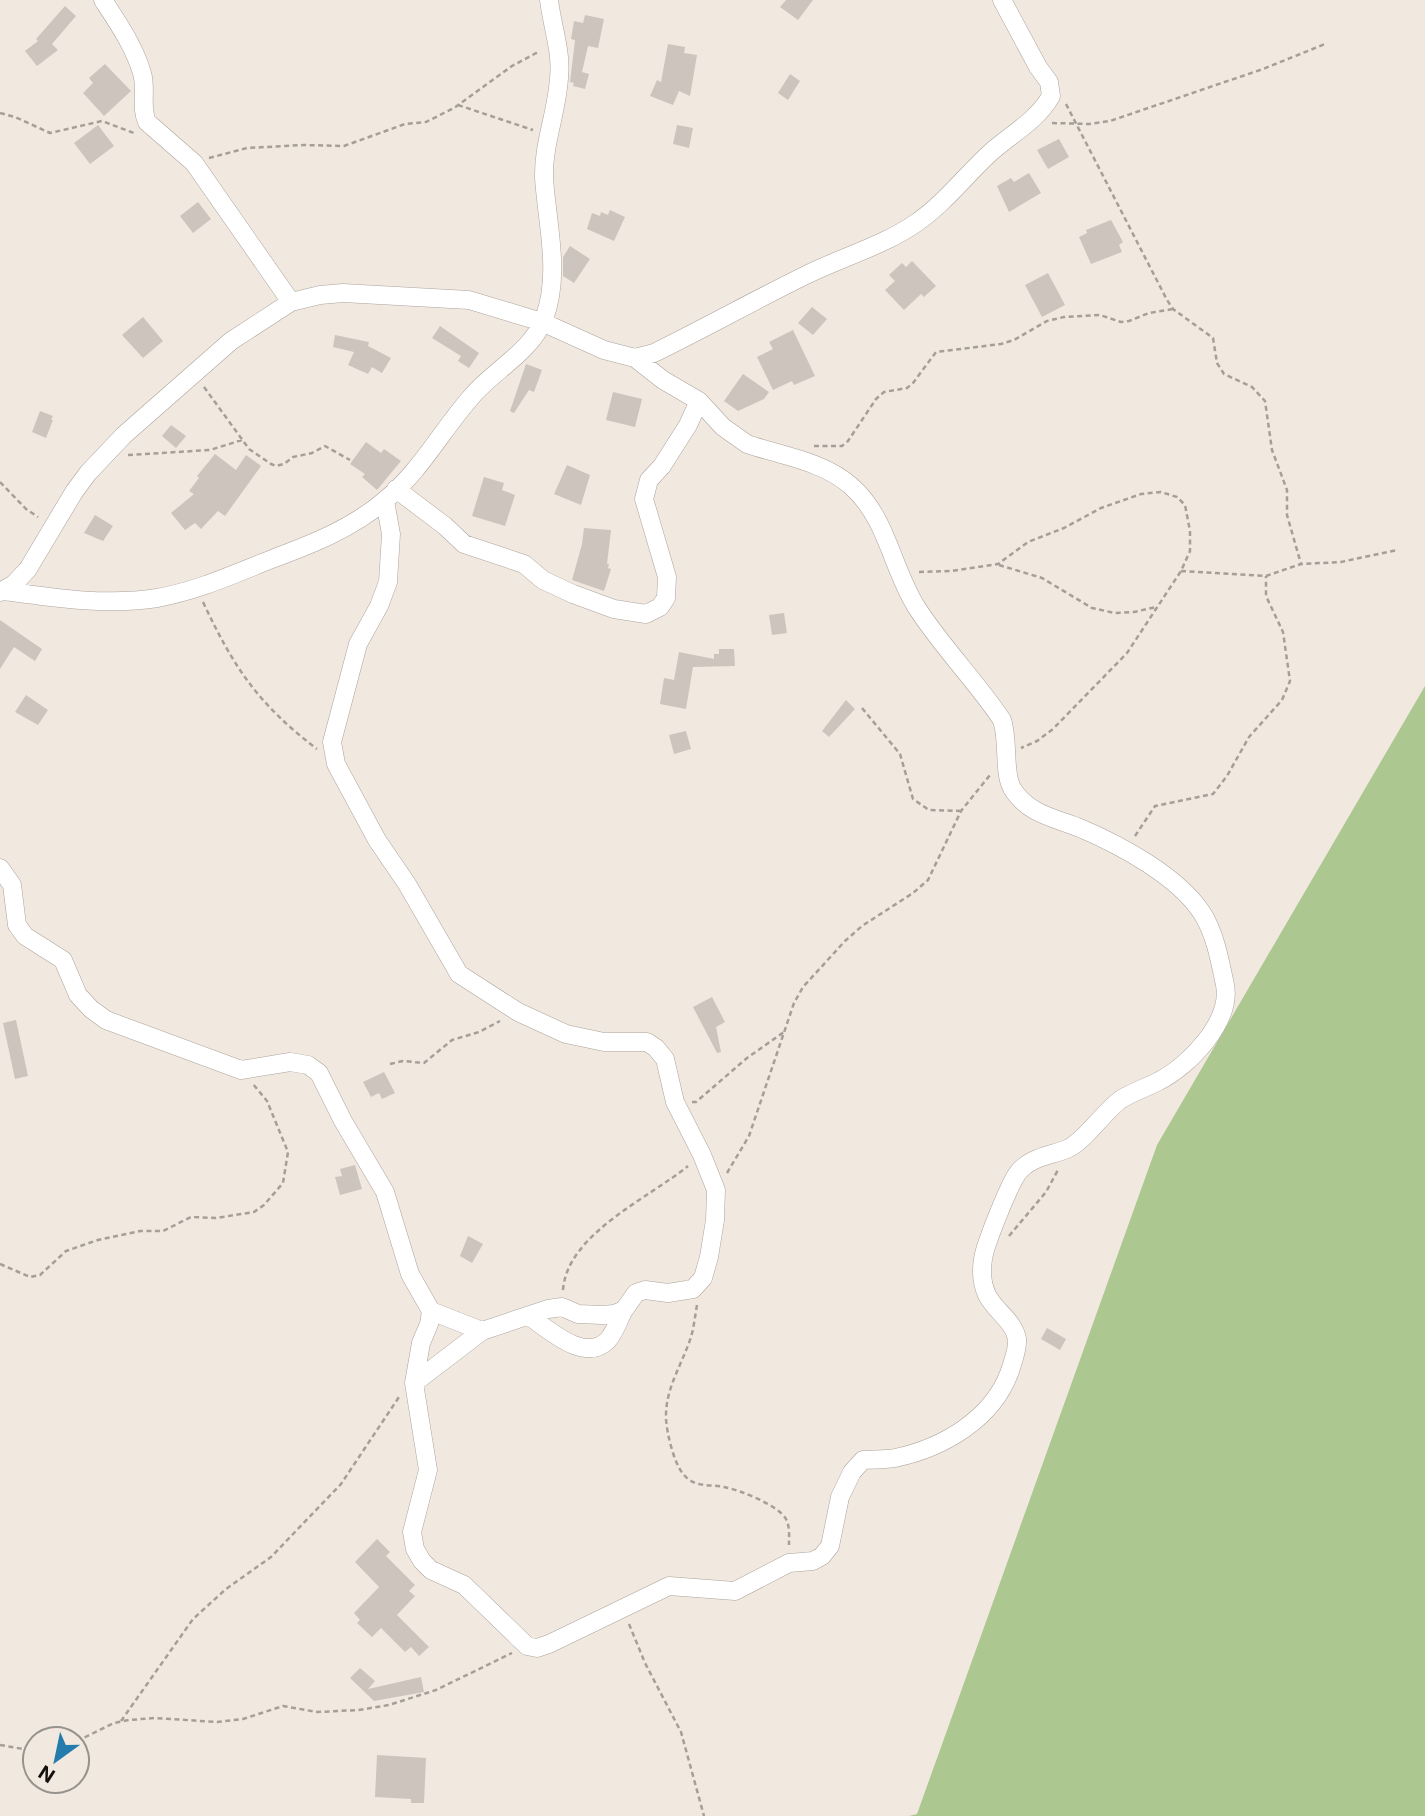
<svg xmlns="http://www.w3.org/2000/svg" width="1425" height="1816" viewBox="0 0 1425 1816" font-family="Inter,sans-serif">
<rect width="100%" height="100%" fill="#f1e8e0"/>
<path fill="#acc78f" d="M1425,686V1816H909L917,1814L1157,1145Z"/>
<path fill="#cdc5bd" d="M786,0H813L798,20L780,7Z
M65,6L76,16L52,44L58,50L37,66L25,51L38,41L36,39Z
M585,15L604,19L598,48L588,46L582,72L589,74L585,89L573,86L574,83L570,82L575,40L571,39L574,21L583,23Z
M668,44L685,47L684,53L697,55L690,96L679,91L673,105L650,96L657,80L661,82Z
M105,64L131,91L104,116L83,93L93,83L89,78Z
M790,74L800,81L788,100L778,93Z
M98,125L114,146L90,164L74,143Z
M677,125L693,128L689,148L673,144Z
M1059,139L1069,157L1048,169L1037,150Z
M1029,173L1041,193L1009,212L997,186L1011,178L1014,182Z
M198,202L211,219L193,233L180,216Z
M610,210L625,217L614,241L587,229L592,213L600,216L601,212L608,215Z
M1111,220L1123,242L1119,245L1122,252L1091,264L1079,237L1087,233L1086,230Z
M570,246L590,259L574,283L563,276V257Z
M912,261L936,286L924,297L921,294L904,310L885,290L895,281L889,275L902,263L906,267Z
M1048,273L1065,305L1042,317L1025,285Z
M812,307L827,319L813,335L798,323Z
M143,317L163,341L143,358L122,335Z
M440,326L479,353L469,368L458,361L461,356L432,338Z
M793,330L815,376L794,385L792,381L773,390L757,357L773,349L769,342Z
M335,335L369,342L368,346L391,358L382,373L372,367L368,374L348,365L354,352L333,347Z
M526,364L542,370L534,392L529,390L514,413L510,411Z
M743,374L769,392L764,399L738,411L724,401Z
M613,392L642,399L635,427L606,420Z
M40,411L53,416L51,420H53L46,438L32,432Z
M171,425L186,436L176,448L162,436Z
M366,442L381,453L384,449L401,461L377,490L362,477L365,474L350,464Z
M215,454L236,470L246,455L261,466L225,516L218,511L201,529L195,523L185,530L171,513L194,494L189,491L199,478L197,476Z
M567,465L590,475L581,505L554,494Z
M484,477L504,483L502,490L515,495L505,526L472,516Z
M95,515L113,526L103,541L84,533Z
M584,528L611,530L607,564H609L608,568L611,569L604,591L572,580L582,544Z
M784,613L787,633L772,635L769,615Z
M0,620L42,649L35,661L14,647L0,669Z
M719,649H734L735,666L693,667L686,709L660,704L664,678L674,680L679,652L714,659V654H719Z
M26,695L48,710L38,725L15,712Z
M846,700L855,709L829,737L822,731Z
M686,731L691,749L674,754L669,735Z
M712,997L725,1022L716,1027L721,1052L717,1053L693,1007Z
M16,1020L28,1076L15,1079L3,1023Z
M384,1072L395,1093L382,1099L379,1093L371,1097L363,1082Z
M355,1165L362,1189L340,1195L335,1177L342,1176L340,1169Z
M468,1236L483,1244L472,1263L460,1256Z
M1047,1328L1066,1339L1060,1350L1041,1339Z
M377,1539L390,1552L386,1556L415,1585L409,1591L415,1596L397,1615L429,1647L419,1656L411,1647L405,1652L381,1628L372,1637L357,1623L360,1620L354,1613L379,1587L355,1562Z
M360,1668L375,1681L368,1689L421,1677L424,1692L374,1701L350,1678Z
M377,1755L426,1758L424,1803H411V1799L375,1797Z"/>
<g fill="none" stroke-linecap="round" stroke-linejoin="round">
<g stroke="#aca39b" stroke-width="19">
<path id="minor" d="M103,0C118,23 134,46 142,73C147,89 140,107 147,122L194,163L291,302
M396,489L445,526L464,544L524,564L543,580L573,594L614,609L646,614L660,607L666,598L667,577L644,499L649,480L662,466L688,425L699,401
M385,501L391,534L388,582L379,606L358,644L332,742L336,764L377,840L407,884L459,974L518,1012L566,1034L604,1042H647L656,1048L665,1059L675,1102L702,1155L716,1190L715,1220L709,1257L703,1278L693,1289L668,1293L645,1290L636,1293L624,1310L614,1314L602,1315L578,1314L562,1307L548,1309L482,1331L414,1383
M4,591C54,598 106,606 157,598C197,591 234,574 272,559C312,544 351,529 384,501C420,472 442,430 472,396C494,370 531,352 544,319C561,274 547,224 544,178C543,144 557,112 559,78C562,52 552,26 549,0
M0,592L14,584L28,569L74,492L88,473L124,435L231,341L291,302L320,295L343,293L469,300L542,322L604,350L635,358L654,353C705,328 755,300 806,275C842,257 883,246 916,223C944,204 965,176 990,153C1011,134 1037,121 1051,96L1049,82L1038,67L1002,0
M0,868L12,885L17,925L25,936L63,960L78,995L91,1009L106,1020L241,1070L290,1062L308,1065L319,1073L343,1121L385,1192L410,1274L431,1311L429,1324L421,1343L414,1383L428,1470L412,1532L415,1549L422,1561L431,1570L464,1585L527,1646L537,1648L549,1644L669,1586L735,1591L789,1563L813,1561L822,1556L830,1546L840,1497L852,1472L863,1460C874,1459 885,1460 895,1458C943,1448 993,1419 1010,1371C1013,1361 1018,1349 1017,1339C1014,1321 995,1311 987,1295C982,1284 981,1271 983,1259C985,1244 1009,1186 1017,1174C1030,1156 1052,1156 1069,1148C1085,1140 1104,1112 1120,1100C1132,1092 1146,1088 1159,1081C1189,1066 1232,1021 1225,985C1220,961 1215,933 1202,913C1178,876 1120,845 1080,828C1055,818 1027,814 1012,788C1003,772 1009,740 1002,720C976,681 942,647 917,608C892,569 887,517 851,486C823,461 782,456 747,444L723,427L699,401L663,380L635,358
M431,1311L482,1331
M529,1316C548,1329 585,1364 608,1340C615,1332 619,1319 624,1310"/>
</g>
<path stroke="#a69f98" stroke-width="2.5" stroke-dasharray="5 3.5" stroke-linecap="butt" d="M1066,104L1167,300L1173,309L1213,338L1217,363L1224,374L1252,387L1265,401L1272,450L1287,490V515L1301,564
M458,105L533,130
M0,113L15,117L50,133L102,121L134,133
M1052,123L1090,124L1110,121L1263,69L1325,44
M209,158L247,148L304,145L344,146L405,124L426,122L454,108L512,66L540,51
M204,387L249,449L271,464L276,466L284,464L293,457L312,453L325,446L350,460
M814,446H842L848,441L876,399L884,392L907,388L913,383L936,352L1001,344L1014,340L1047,321L1064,317L1100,315L1121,322L1129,321L1149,313L1173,309
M128,455L210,450L242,440
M0,482L26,509L38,517
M999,565L1042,578L1092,608L1115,613L1134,612L1156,607
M1181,571L1266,576L1301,564L1341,562L1397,550
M919,572L951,571L998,564L1028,542L1064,528L1101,508L1141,494L1161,492L1177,497L1185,505L1190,531V551L1181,571L1127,653L1053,729L1037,741L1021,748
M203,602C234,668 258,704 317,749
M862,708L900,754L913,799L929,810L961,811
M1135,836L1155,806L1213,794L1227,776L1249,737L1282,700L1290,681L1283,632L1266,596V576
M390,1064L403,1061L424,1063L452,1040L479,1032L500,1021
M692,1102H696L747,1058L784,1032
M727,1173L749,1136L794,1003L803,987L845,941L862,926L913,893L928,880L961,811L990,775
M1009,1236L1046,1192L1059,1168
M0,1264L30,1277L40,1275L66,1251L98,1240L140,1231H163L191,1217L216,1218L254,1212L264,1205L283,1183L288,1152L267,1101L253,1084
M563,1290C567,1234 649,1198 688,1166
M697,1305C695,1316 694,1327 691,1337C682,1365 665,1388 666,1419C667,1434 674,1464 684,1475C695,1488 710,1484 724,1487C740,1490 778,1505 786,1519C790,1527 789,1536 789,1545
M629,1624L645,1663L681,1732L704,1816
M121,1721L193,1619L226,1589L271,1557L341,1484L399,1397
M77,1741L114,1723L129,1720L155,1718L217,1722L243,1719L283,1706L317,1712L359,1710L389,1705L436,1690L512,1653
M0,1745L35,1751"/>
<use href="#minor" stroke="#fff" stroke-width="18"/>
</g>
<g transform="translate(56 1760) rotate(213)"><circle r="33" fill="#f1e8e0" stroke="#98928c" stroke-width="2"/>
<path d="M0-5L12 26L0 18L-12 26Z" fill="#237cab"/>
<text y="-10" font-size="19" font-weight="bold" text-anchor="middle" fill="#13100d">N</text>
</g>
</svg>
